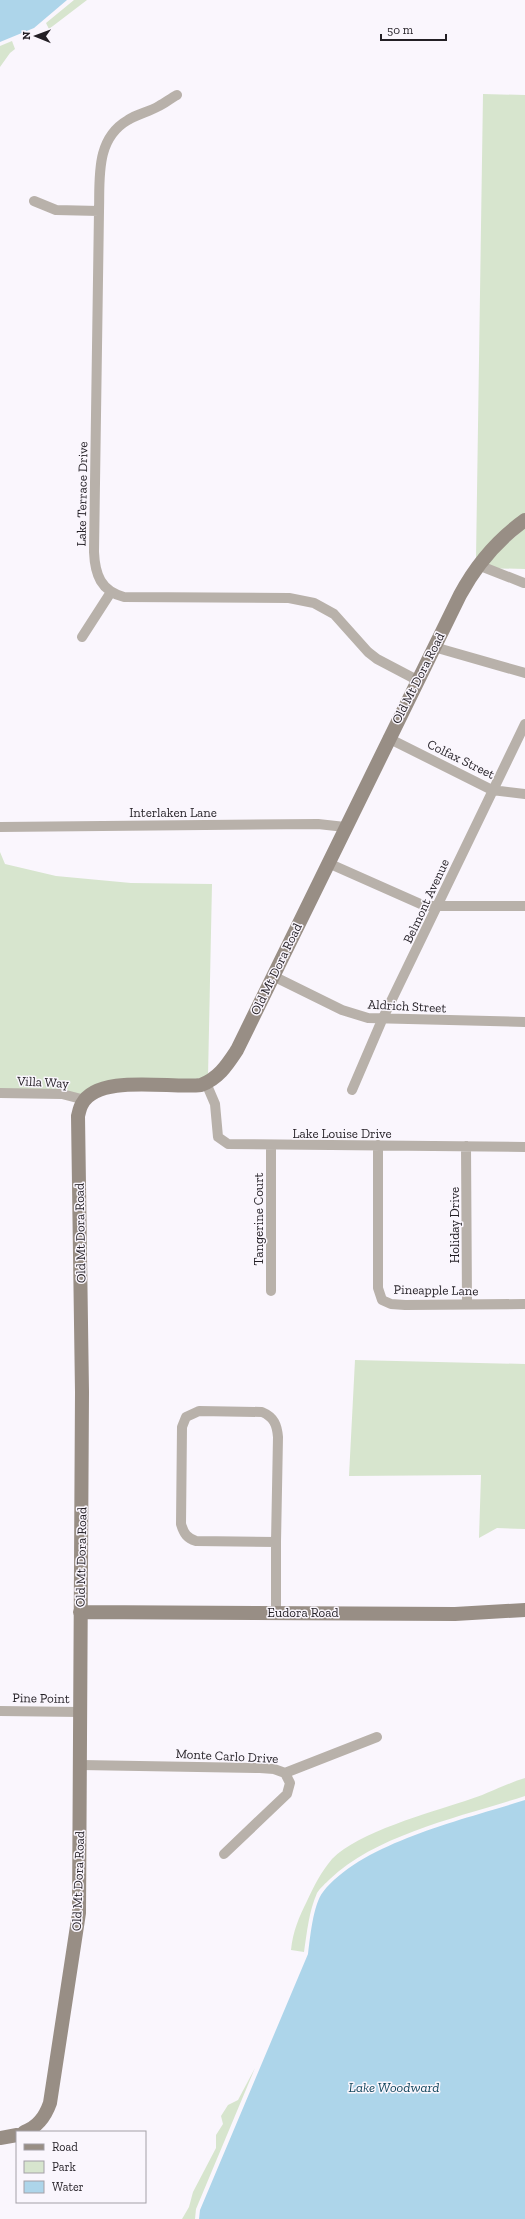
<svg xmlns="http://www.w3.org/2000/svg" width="525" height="2219" viewBox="0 0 525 2219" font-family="'Zilla Slab',serif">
<rect width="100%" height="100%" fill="#faf6fd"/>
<path fill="#d7e5ce" d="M74,0H87L49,29L46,23Z
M12,41L15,49L10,53L0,67V46Z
M483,94L525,95V514L476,559Z
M525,528V569L481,568L488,560Z
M0,852L5,864L56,876L131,883L212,884L208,1077L82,1096L0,1097Z
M355,1360L525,1364V1529L497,1528L479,1538L481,1475L349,1476Z
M525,1778V1796C464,1816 377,1834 330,1879C326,1883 320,1888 317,1893C309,1911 307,1932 304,1952L291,1950C293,1931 299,1917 307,1901C314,1886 321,1872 332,1859C358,1832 429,1813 465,1801C486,1795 505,1784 525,1778Z
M255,2068L196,2209L195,2219H182L189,2207L193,2192L216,2148V2135L223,2124L221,2116L228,2105L238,2100Z"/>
<path fill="#add5ea" d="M0,0H67L34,28L0,42Z
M525,1800V2219H199L200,2210L308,1954C310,1939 313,1904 323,1892C362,1842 466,1819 525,1800Z"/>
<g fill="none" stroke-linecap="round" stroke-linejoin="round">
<path stroke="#b8b1aa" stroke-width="10" d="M177,95C171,98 165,103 159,106C149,112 137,114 128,120C95,139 100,178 99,211L94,552C95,575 101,591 124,597L289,598L314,603L334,614L368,652L377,659L417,680
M34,201L56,210L99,211
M478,565L524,583
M82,637L111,592
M434,647L525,673
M388,738L492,790L525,794
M0,827L318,824L345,827
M328,863L425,906H525
M273,976L342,1010L368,1018L525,1022
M206,1083L215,1104L218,1137L228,1144L525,1147
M352,1090L382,1020L525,724
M0,1093L62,1094L85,1100
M378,1145V1288L382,1300L391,1304L405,1305L525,1304
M466,1146L467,1304
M271,1291V1146
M199,1411L262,1412C274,1417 277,1425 278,1437L276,1542L196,1541C187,1538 184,1534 181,1524L182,1427L186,1417Z
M276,1612V1542
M0,1711L81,1712
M81,1765L260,1768L274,1769L285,1773L290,1783L287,1794L224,1854
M285,1773L377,1737"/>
<path stroke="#988e85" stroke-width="14" d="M80,1612L455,1614L525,1610
M24,2132C38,2127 45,2117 50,2103L79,1913L82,1392L78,1116C79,1112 80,1107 82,1104C98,1073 172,1089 201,1085C219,1078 227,1065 237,1050L460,595C476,565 497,540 525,520
M0,2138L17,2135"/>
</g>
<g text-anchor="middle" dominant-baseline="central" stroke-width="3" stroke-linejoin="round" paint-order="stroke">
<g font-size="13" fill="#231f25" stroke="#faf6fd">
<text transform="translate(82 494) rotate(-89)">Lake Terrace Drive</text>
<text transform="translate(418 678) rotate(-63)">Old Mt Dora Road</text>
<text transform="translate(461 759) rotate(26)">Colfax Street</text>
<text x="173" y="812">Interlaken Lane</text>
<text transform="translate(426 901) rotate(-65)">Belmont Avenue</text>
<text transform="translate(276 969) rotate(-64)">Old Mt Dora Road</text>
<text transform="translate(407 1006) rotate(3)">Aldrich Street</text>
<text transform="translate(43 1082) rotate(3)">Villa Way</text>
<text x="342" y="1133">Lake Louise Drive</text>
<text transform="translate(258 1219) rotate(-90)">Tangerine Court</text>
<text transform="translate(454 1225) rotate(-90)">Holiday Drive</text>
<text transform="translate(80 1233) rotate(-91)">Old Mt Dora Road</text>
<text transform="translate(436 1290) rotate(1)">Pineapple Lane</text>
<text transform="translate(81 1557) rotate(-89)">Old Mt Dora Road</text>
<text x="303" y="1612">Eudora Road</text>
<text transform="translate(41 1698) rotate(1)">Pine Point</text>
<text transform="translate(227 1756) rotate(3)">Monte Carlo Drive</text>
<text transform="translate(78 1881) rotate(-88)">Old Mt Dora Road</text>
</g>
<g font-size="14" font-style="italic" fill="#15495f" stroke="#faf6fd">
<text x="394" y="2087">Lake Woodward</text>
</g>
</g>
<rect x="16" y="2131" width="130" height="72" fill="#faf6fd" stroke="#a4a0a7"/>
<rect x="24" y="2144" width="20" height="6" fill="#988e85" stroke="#a4a0a7"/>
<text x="52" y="2151" font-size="12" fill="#231f25">Road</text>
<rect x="24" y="2161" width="20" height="12" fill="#d7e5ce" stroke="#a4a0a7"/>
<text x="52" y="2171" font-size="12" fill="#231f25">Park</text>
<rect x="24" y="2181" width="20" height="12" fill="#add5ea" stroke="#a4a0a7"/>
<text x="52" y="2191" font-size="12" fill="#231f25">Water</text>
<g transform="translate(36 36) rotate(271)" stroke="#faf6fd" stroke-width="3" paint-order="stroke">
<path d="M0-3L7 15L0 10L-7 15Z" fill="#231f25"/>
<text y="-6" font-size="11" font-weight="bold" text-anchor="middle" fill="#231f25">N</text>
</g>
<path d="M381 34v6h65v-6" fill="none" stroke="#231f25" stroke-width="2"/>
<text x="387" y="34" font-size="12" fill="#231f25" stroke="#faf6fd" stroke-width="3" paint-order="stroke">50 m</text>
</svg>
